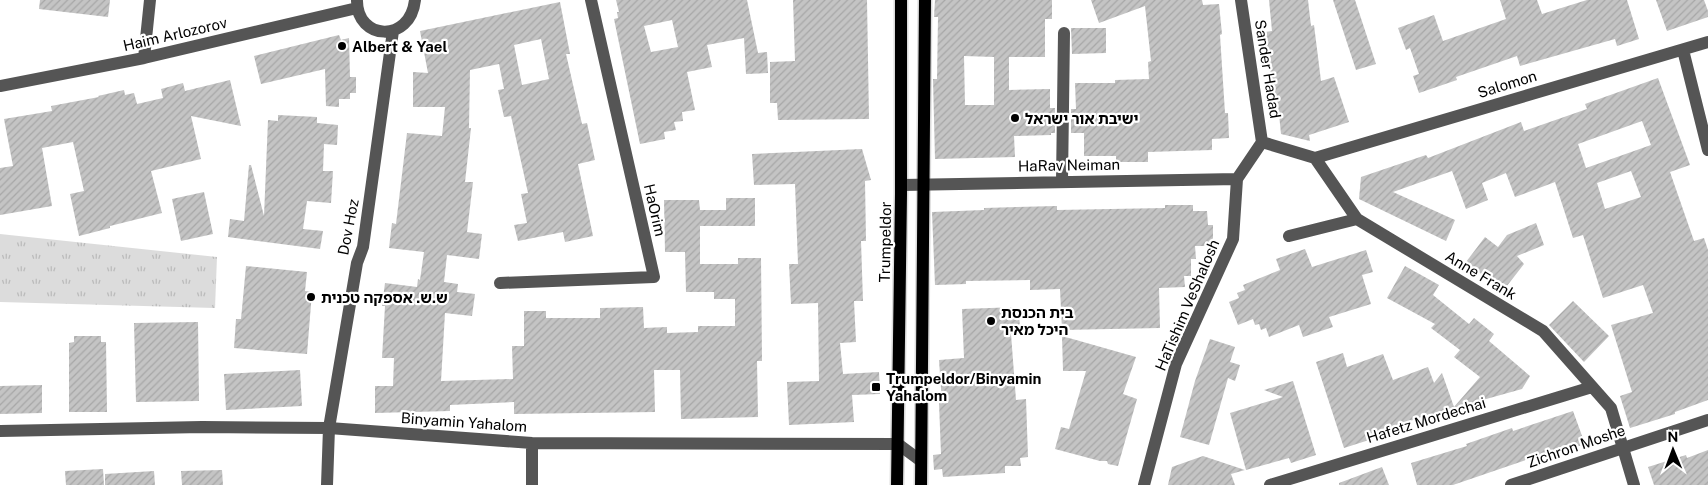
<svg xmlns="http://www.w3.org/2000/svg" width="1708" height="485" viewBox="0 0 1708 485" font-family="'Public Sans','Noto Sans Hebrew',sans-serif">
<defs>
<pattern id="park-tufts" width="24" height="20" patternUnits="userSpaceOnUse" patternTransform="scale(1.25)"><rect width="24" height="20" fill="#dcdcdc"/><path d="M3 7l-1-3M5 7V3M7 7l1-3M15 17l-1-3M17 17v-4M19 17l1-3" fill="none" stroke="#bbb"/></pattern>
<pattern id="building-hatch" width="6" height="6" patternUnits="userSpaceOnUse" patternTransform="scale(1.25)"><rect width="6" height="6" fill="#c4c4c4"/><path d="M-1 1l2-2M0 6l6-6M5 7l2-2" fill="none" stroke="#a7a7a7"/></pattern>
</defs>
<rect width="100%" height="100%" fill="#fff"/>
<path fill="url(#park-tufts)" d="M0,234L217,257L215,308L0,302Z"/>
<path fill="url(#building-hatch)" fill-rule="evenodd" d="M40,0H110L108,17L39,9Z
M616,0H747L758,53L767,52L768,73L746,74L744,38L707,45L712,67L687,72L695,110L682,112L683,121L674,122L676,130L664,132L665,139L640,144L614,19L618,18L617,12H619ZM672,20L678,47L651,52L644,26Z
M793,0H867L869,119L778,120L777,103H770V62L795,61Z
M935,0H1052V19H1045V57H1009V90L1050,89V108H1055V133H1051V135L1014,136L1015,157L935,159L933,79H937L938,17H934ZM964,56L994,57V105H965Z
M1091,0H1202L1203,5L1219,4L1222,34L1220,35L1225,113H1228L1229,138L1212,139V150L1148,152V162H1116V156H1084V133H1071V109H1076L1075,83H1115V80L1149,79L1148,62L1151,61L1145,6L1099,23Z
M1269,0H1308L1311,26L1314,25L1321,81L1334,77L1349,122L1309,135L1310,141L1281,134L1278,104H1272L1270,82H1272L1265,32L1272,31Z
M1333,0H1355L1376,64L1356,70Z
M1500,0H1537L1542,14L1587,0H1627L1639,39L1617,46L1615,39L1520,66L1517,56L1456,77L1457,80L1419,93L1413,76L1419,74L1410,48L1406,50L1398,28L1434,15L1443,41L1506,19Z
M1656,0H1704L1708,11V17L1667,31Z
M560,2L570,54H566L582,124L587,123L595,160L578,164L593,236L565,242L563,232L518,241L514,225L527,223L521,194L528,193L511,116L504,117L498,90L504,89L499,64L470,70L469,128H471L465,182H473L467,232L482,234L479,259L447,255L444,282L458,284L457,292L475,294L472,316L445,313L441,381L513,379L512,346H524V311H546V318H600V308L643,307L644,328L667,327V333L698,332V326H735V299H714V292H686L685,252H665L664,200H699L700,210H726V198H755V226H700V264H738V258H761L762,361H757L758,417L681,419L680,370H654L655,412L514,414V402L450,405V411L375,413V386H393L394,358H382L385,306H382L385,283L417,287L418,279L420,280L424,252L389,248L392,223L396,224L407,133L442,136L445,107H413V72L428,73L420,31ZM541,39L549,79L522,85L514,45Z
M1071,28H1106V53L1072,54Z
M339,35L341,40L349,38L350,77H356V93H350V99H339V107L326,106L325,69L261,84L254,56Z
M1658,78L1690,165L1670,172L1694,241L1704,238L1708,250V400L1675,412V414L1630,428L1620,396L1632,392L1611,325L1653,313L1643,285L1603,298L1583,235L1573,238L1555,182L1515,197L1506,173L1482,183L1488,200L1466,209L1452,171L1393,192L1455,220L1446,241L1359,199L1361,177L1426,155L1428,158L1521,122L1524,131L1587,109L1585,104ZM1642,121L1651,145L1586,168L1578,144ZM1631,171L1641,197L1605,209L1597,183Z
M230,80L241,126L191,116L201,159L151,171L162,213L110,226V228L79,236L70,194L84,191L73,142L42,148L52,206L0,215V168L13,166L4,119L52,111L51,106L99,97L98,96L124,90L125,95L134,93L137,104L163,98L161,89L183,83L185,91Z
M278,115L317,117V123L338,125L337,145L324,144L323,171H333L331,203L307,201L303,229L323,231L320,249L228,237L230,219L244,221L249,165H251L264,216L268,120L278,121Z
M862,149L871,180L865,181L866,241H861L863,301H854L856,342L840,343L843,374L879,372L880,394L852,395L854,422L789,425L787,382L819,381L818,303L791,304L789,264H798L795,184L754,185L752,154Z
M204,192L213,234L181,241L172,199Z
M1165,205H1193V211H1207L1208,225H1213V246H1195L1196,259H1191V276H1184L1185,287L1159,288L1160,328L1062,330L1060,289L1030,290V280L966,281V284L935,285L932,212L984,210V208L1057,206V210L1165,208Z
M1536,223L1544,245L1517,256L1524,264L1503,291L1466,262L1485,237L1498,247L1507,235Z
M1305,249L1312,267L1366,250L1373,272L1362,275L1371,304L1329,317L1333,327L1303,337L1299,325L1269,337L1266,328L1261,330L1259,324L1255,325L1253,319L1238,325L1229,302L1239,298L1237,293L1245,290L1243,285L1280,270L1276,259Z
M246,266L307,272L305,291L312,292L307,354L234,348L236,319H241Z
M1405,266L1439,285L1433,295L1469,324L1474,318L1494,334L1489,341L1530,376L1522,389L1454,408L1455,410L1431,419L1430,414L1368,436L1369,440L1344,448L1316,362L1343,353L1347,367L1383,354L1393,380L1428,367L1434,383L1442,373L1454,407L1480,377L1454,357L1460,350L1431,328L1435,324L1387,298Z
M1573,301L1609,336L1584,362L1549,325Z
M1019,307L1020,333L1011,334L1016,400L1026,399L1028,457L1020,458L1021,466H1005V473L943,477L942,469L934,470L933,455L941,454L939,403H942L939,360L964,358L962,309Z
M198,322L199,401L136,402L134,323Z
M74,336H101V342H106L107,412H69V343L74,342Z
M1062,336L1136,357L1123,394L1137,399L1118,466L1108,464L1107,461H1100L1055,449L1061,427L1069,429L1086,371H1063Z
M1210,339L1235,347L1230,362L1240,365L1235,381L1228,378L1209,445L1180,437L1195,381Z
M300,370L302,406L226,410L224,374Z
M1293,381L1316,455L1291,463L1289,458L1246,470L1230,413L1283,397L1264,390Z
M42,385V413L0,414V386Z
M1573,411L1585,444L1547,457L1546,453L1453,485H1417L1411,463L1467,446L1466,444L1512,428L1513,431Z
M1708,450V485H1654L1648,467L1686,455L1687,458Z
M1203,456L1245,470L1231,474L1235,485H1168L1172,467Z
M1382,467L1389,485H1339V483Z
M103,469L104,485H66L65,471Z
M222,470L223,485H182L181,471Z
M154,471L155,485H105V474Z"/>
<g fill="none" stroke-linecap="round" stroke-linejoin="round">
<g stroke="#dbdbdb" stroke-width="15">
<path id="major" d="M897,485L901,194V0
M921,485L925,0"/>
</g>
<path stroke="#555" stroke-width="12" d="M1241,0L1262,142
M357,1C357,40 410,44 415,0
M1683,50L1708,150
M144,58L150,0
M0,86L144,58L357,8
M1262,142L1315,158L1357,219L1543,331L1611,408L1634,485
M1315,158L1708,42
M1062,181L1064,33
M902,185L1237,179
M1289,236L1357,219
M500,283L654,277L591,0
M0,431L202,427L329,428L532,443L898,444L921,461
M327,485L329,428L357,263L363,247L393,31
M532,485V443
M1144,485L1176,364L1233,239L1237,179L1262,142
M1270,485L1592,387
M1511,485L1708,420"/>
<use href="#major" stroke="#000" stroke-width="12"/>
</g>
<g fill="#000" stroke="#fff" stroke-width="2">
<circle cx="342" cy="46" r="5"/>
<circle cx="1015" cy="118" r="5"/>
<circle cx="311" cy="297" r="5"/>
<circle cx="991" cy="321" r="5"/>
<rect x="871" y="382" width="10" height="10" rx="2.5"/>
</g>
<g text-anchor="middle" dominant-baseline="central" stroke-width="4.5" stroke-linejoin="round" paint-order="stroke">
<g font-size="15" fill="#000" stroke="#fff">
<text transform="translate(175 34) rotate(-13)">Haim Arlozorov</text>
<text transform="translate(1268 69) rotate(81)">Sander Hadad</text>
<text transform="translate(1507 84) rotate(-17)">Salomon</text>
<text transform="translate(1069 165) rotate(-1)">HaRav Neiman</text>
<text transform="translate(655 210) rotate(77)">HaOrim</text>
<text transform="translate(348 227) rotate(-79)">Dov Hoz</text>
<text transform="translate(885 242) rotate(-89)">Trumpeldor</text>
<text transform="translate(1481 275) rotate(31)">Anne Frank</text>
<text transform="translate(1187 305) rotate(-67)">HaTishim VeShalosh</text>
<text transform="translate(1426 420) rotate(-17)">Hafetz Mordechai</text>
<text transform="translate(464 422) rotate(4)">Binyamin Yahalom</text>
<text transform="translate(1576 446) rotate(-19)">Zichron Moshe</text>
</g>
<g font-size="15" font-weight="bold" fill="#000" stroke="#fff" text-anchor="start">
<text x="352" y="46">Albert &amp; Yael</text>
<text x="1025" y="118">ישיבת אור ישראל</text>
<text x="321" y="297">ש.ש. אספקה טכנית</text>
<text x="1001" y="312">בית הכנסת<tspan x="1001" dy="17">היכל מאיר</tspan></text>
<text x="886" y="378">Trumpeldor/Binyamin<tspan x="886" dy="17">Yahalom</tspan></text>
</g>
</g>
<g transform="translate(1673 450) rotate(359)" stroke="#ffffff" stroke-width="4" paint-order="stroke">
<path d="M0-4L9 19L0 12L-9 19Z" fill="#000000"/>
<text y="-8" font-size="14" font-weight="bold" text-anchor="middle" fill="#000000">N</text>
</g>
</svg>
